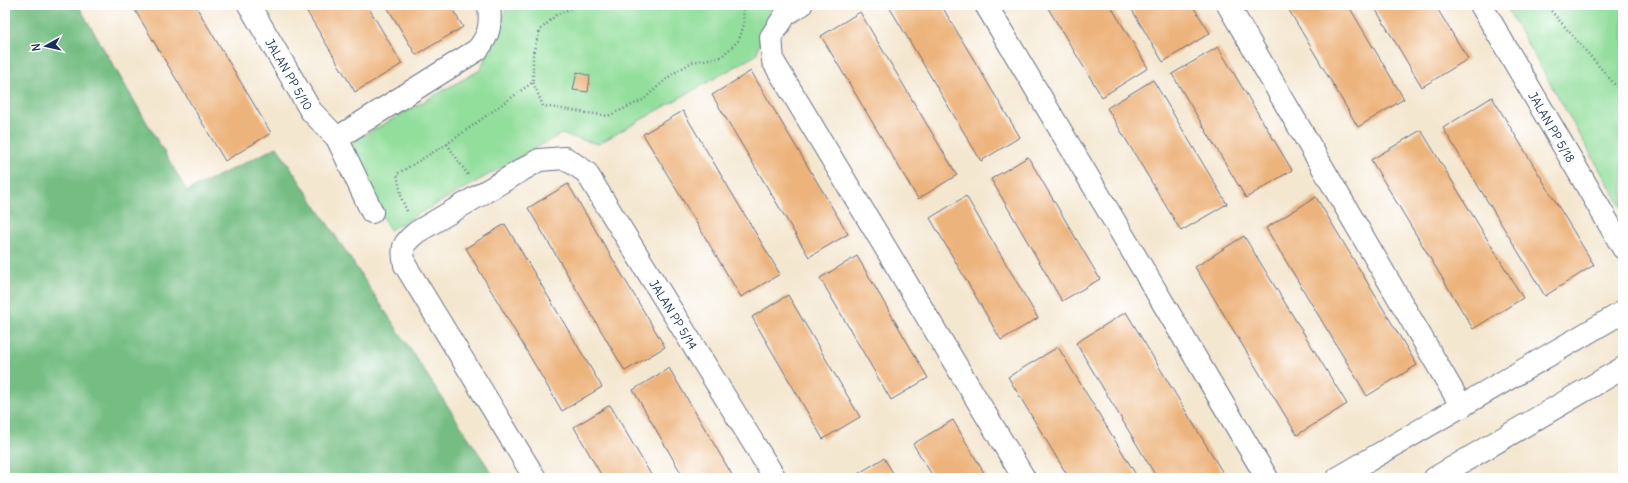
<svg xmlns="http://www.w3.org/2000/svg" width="1628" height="483" viewBox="0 0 1628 483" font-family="Delius,sans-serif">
<rect width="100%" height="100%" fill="#fff"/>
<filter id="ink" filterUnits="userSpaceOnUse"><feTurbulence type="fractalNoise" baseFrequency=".025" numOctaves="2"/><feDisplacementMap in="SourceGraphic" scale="8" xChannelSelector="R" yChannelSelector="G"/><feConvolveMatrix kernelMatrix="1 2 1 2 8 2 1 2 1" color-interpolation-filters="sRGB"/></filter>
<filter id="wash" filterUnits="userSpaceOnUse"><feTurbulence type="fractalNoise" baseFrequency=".012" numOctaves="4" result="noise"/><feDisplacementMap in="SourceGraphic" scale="16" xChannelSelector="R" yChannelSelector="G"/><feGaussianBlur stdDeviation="0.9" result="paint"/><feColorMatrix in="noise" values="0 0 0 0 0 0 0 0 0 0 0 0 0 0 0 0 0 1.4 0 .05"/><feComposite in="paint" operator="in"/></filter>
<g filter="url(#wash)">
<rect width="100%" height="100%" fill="#f4e7d0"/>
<path fill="#92de9b" stroke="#56867c" d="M508,5H771L756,55L598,144L561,134L390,230L343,147L480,70Z
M1505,5H1623V210Z"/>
<path fill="#75bd83" stroke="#487670" d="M5,5H78L187,191L277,147L495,478H5Z"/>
<g id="blocks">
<path fill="#edb37c" d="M132,5H195L271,133L225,161Z
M303,5H367L402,64L355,92Z
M386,5H450L463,27L416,55Z
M888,5H941L1020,137L981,161Z
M1046,5H1110L1148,68L1102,97Z
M1129,5H1192L1210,33L1163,62Z
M1286,5H1348L1404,99L1358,127Z
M1373,5H1435L1468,59L1422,87Z
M860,12L957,175L918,199L821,36Z
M1218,47L1292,170L1246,198L1172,74Z
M751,71L848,234L809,257L712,95Z
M577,72L590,76L588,92L573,90Z
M1153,80L1227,204L1181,231L1107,108Z
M1492,97L1594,265L1545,296L1443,128Z
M683,111L780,274L741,297L643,134Z
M1421,130L1523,298L1473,329L1371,160Z
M1028,157L1100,279L1062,301L991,179Z
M568,184L665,347L625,371L528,208Z
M966,196L1038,318L1001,340L930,218Z
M1316,197L1417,365L1367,396L1266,228Z
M505,224L602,387L562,411L466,248Z
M1244,236L1347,404L1297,435L1195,267Z
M857,256L928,378L891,400L820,278Z
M788,295L860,417L823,439L752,317Z
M1126,312L1226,478H1157L1076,343Z
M1058,347L1138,478H1069L1008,377Z
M669,368L734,478H684L633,390Z
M610,405L653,478H603L574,427Z
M953,420L987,478H934L913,444Z
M884,458L896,478H851Z"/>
</g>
</g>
<g filter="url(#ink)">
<use href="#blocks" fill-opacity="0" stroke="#676f86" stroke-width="1"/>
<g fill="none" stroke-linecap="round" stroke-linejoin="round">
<g stroke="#676f86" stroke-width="24">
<g id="minor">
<path id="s1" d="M249,5L311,111L337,138L372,212"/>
<path d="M801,5L786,14L771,37L773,61L1024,478"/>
<path d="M986,5L1267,478"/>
<path d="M1228,5L1462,407"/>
<path id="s2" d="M1481,5L1623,248"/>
<path d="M337,138L477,50C490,35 491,24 489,5"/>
<path id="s3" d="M535,478L405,265C401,246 403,244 417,232L539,160L565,158L586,172L775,478"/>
<path d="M1338,478L1623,312"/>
<path d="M1435,478L1623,368"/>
</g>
</g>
<path stroke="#676f86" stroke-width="2.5" stroke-dasharray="1 3" stroke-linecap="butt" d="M578,5L556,15L540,30L533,53V82L543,106L608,116L643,100L671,75L692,62L721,57L739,40L744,24L743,5
M1546,5L1623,94
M447,144L468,175
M407,211L402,200L397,174L447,144L533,82"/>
<use href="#minor" stroke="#fff" stroke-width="22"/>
</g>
</g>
<g text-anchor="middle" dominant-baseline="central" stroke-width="3" stroke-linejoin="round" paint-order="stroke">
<g font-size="12" fill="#1b2f5e" stroke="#fff">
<text stroke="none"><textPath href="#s1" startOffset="80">JALAN PP 5/10</textPath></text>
<text stroke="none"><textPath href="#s2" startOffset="141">JALAN PP 5/18</textPath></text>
<text stroke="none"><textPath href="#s3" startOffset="648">JALAN PP 5/14</textPath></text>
</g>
</g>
<rect width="1628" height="483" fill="none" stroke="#fff" stroke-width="20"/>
<g transform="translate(46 46) rotate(262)" stroke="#ffffff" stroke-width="3" paint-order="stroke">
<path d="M0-3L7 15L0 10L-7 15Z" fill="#1b2f5e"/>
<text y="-6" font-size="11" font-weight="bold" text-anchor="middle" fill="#1b2f5e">N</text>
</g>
</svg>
